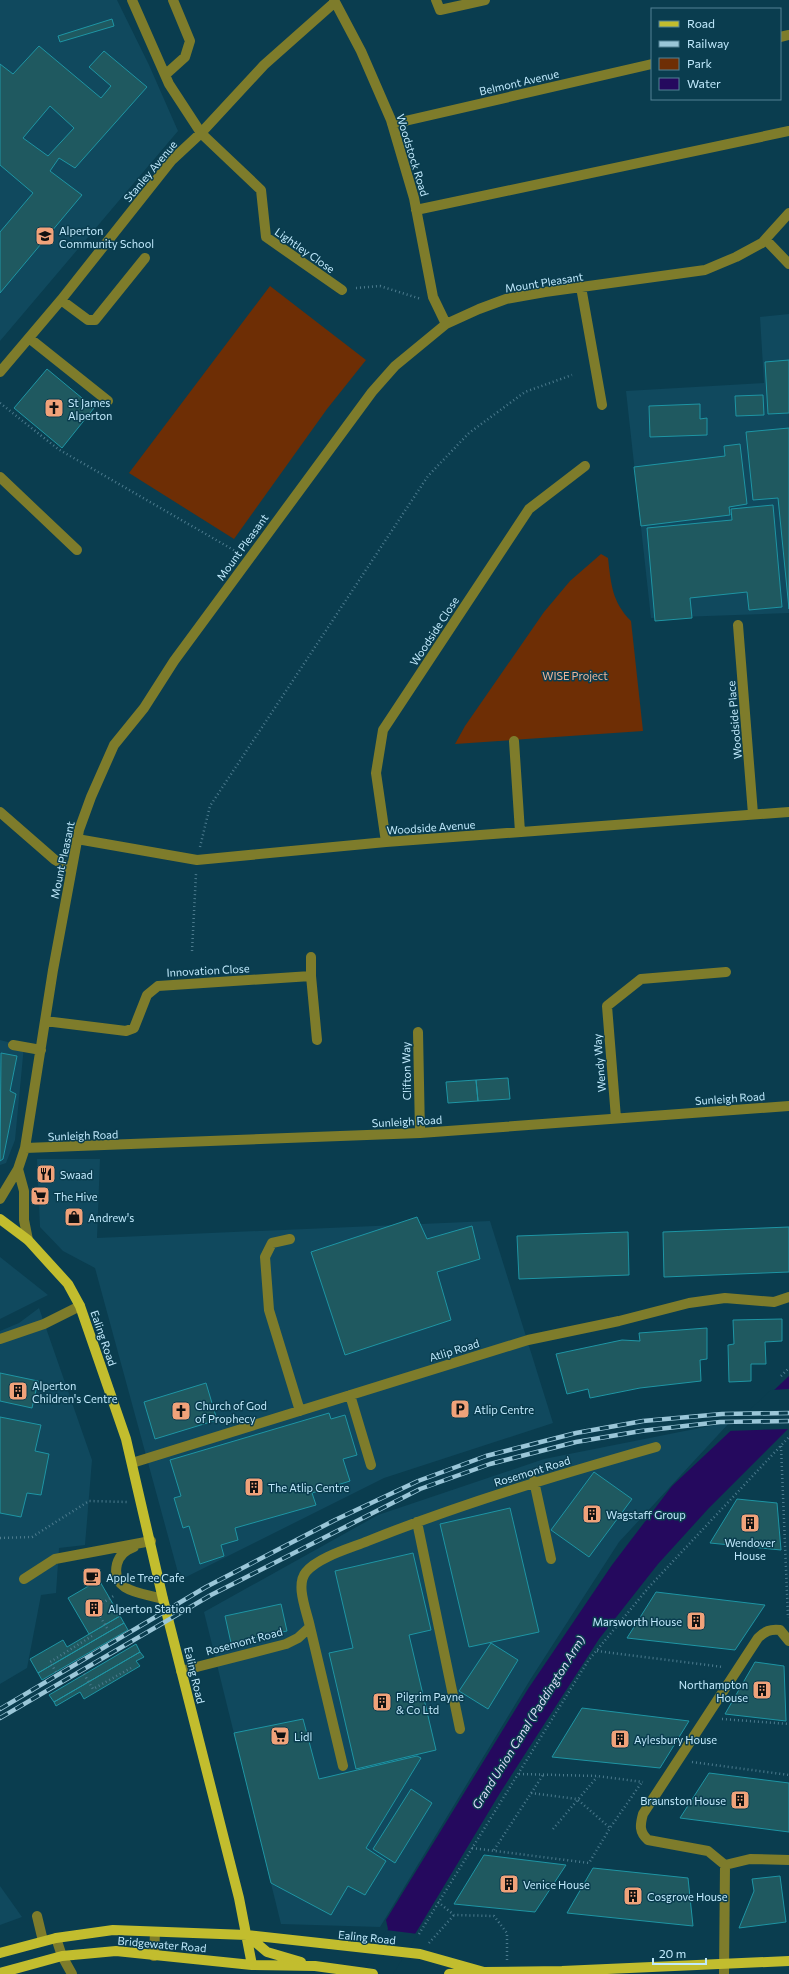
<svg xmlns="http://www.w3.org/2000/svg" width="789" height="1974" viewBox="0 0 789 1974" font-family="Commissioner,sans-serif">
<rect width="100%" height="100%" fill="#0a3d4f"/>
<path fill="#10495e" d="M0,0H117L149,65L178,131L0,341Z
M789,314V613L651,618L626,391L764,383L760,317Z
M0,1040L24,1046L15,1140L6,1163L0,1165Z
M37,1159H100L97,1238L490,1221L553,1423L384,1478L180,1580L95,1268L63,1251L40,1227Z
M0,1257L48,1295L0,1319Z
M39,1308L92,1460L85,1545L59,1548L56,1593L41,1595L27,1668L0,1684V1331L19,1323Z
M730,1422L619,1542L530,1680L380,1927L281,1924L204,1612L378,1515L544,1459Z
M0,1886L22,1917L0,1925Z"/>
<path fill="#6e2e05" d="M270,286L366,360L327,409L234,539L129,473Z
M601,554L608,558C611,584 612,602 631,621L643,731L455,744L465,726L544,612L570,581Z"/>
<path fill="#25095e" d="M789,1376V1428L708,1509L658,1564L599,1639L500,1793L391,1974H364L388,1929L386,1920L528,1689L612,1565L672,1486Z"/>
<path fill="#0a3d4f" d="M789,1389V1429L727,1431L771,1390Z
M386,1930L418,1934L393,1974H362Z"/>
<path fill="#1f5960" stroke="#1e95a4" fill-rule="evenodd" d="M112,19L114,26L60,42L58,36Z
M39,46L101,98L111,86L89,67L104,51L147,87L75,168L59,158L50,171L82,195L0,293V232L33,193L0,165V64L13,74ZM50,106L74,128L48,156L23,138Z
M789,360V413L768,414L765,362Z
M47,369L94,408L62,448L14,408Z
M763,395L764,415L736,416L735,396Z
M700,404V419L707,418V435L650,437L649,406Z
M789,428V609L778,498L753,500L746,432Z
M740,444L747,504L729,507L730,515L641,526L634,467L725,456L724,446Z
M773,505L782,607L749,610L747,592L690,598L692,618L655,621L647,528L732,520L731,509Z
M1,1053L17,1056L10,1091L16,1094L3,1159L0,1161Z
M508,1078L510,1099L478,1101L476,1080Z
M476,1080L478,1101L448,1103L446,1082Z
M417,1217L427,1239L472,1226L480,1259L437,1272L451,1320L345,1355L311,1252Z
M789,1227V1272L664,1277L663,1232Z
M628,1232L629,1275L519,1279L517,1236Z
M782,1319V1341L765,1342L766,1364H751V1381L729,1382L728,1345L734,1344L733,1320Z
M707,1328V1359L700,1360L701,1381L640,1388L590,1398L588,1389L567,1394L556,1354L622,1340L640,1341L639,1333Z
M0,1373L38,1381L32,1408L0,1401Z
M206,1383L217,1420L155,1439L144,1402Z
M329,1413L331,1419L345,1415L357,1455L343,1459L350,1481L312,1493L316,1505L235,1528L238,1540L221,1545L224,1556L200,1564L189,1526L183,1528L174,1498L181,1496L170,1460Z
M0,1417L41,1425L35,1451L49,1454L41,1495L27,1493L21,1517L0,1513Z
M594,1472L632,1499L589,1557L551,1530Z
M737,1499L777,1503L781,1550L710,1543Z
M510,1508L539,1632L469,1647L440,1524Z
M413,1553L431,1630L409,1635L436,1750L356,1769L329,1653L353,1648L335,1571Z
M99,1580L120,1616L89,1634L68,1598Z
M656,1592L765,1605L735,1650L627,1638Z
M281,1604L287,1631L231,1643L225,1616Z
M120,1616L124,1623L38,1673L30,1659L63,1640L67,1647Z
M124,1623L128,1630L42,1680L38,1673Z
M491,1643L518,1660L488,1709L459,1691Z
M136,1644L140,1652L54,1702L49,1695Z
M140,1652L144,1657L136,1661L140,1666L84,1699L80,1692L56,1706L54,1702Z
M755,1662L784,1666L786,1721L725,1714Z
M582,1708L689,1721L660,1768L552,1757Z
M303,1719L319,1779L417,1756L421,1758L366,1848L386,1861L365,1895L348,1886L331,1915L271,1883L234,1733Z
M709,1773L789,1783V1832L680,1818Z
M411,1789L432,1803L395,1863L373,1849Z
M484,1855L566,1865L535,1912L454,1904Z
M593,1868L688,1878L693,1926L567,1913Z
M780,1876L786,1922L739,1928L754,1891L752,1879Z"/>
<g fill="none" stroke-linecap="round" stroke-linejoin="round">
<path stroke="#4c7b8e" stroke-width="2.5" stroke-dasharray="1 3" stroke-linecap="butt" d="M356,288L380,286L421,299
M0,403L58,449L237,552
M200,847L210,806L428,476L469,433L525,392L572,375
M192,951L196,874
M781,1376L789,1368
M781,1446L788,1618
M0,1538L32,1537L89,1501L127,1502
M107,1628L95,1608L115,1595
M597,1651L723,1667
M56,1672L50,1662L92,1636
M84,1674L93,1689L131,1668
M722,1719L789,1724
M692,1762L789,1775
M519,1774L597,1776L643,1782
M531,1793L577,1799L610,1828
M553,1829L597,1777
M472,1848L589,1863L610,1828L642,1782
M494,1850L543,1775
M438,1902L454,1915L494,1916L507,1933V1960
M419,1934L588,1661L649,1587L789,1437
M429,1943L454,1915"/>
<path stroke="#7e7c2b" stroke-width="10" d="M132,0L169,84L201,133L261,190L266,237L342,290
M334,0L361,51L391,120L414,198L433,297L446,324
M436,0L440,10L485,0
M780,37L789,35
M165,75L185,57L190,41L173,0
M392,124L652,64
M416,210L789,131
M766,240L789,264
M581,287L602,405
M61,300L88,320H95L145,258
M29,338L108,401
M0,372L61,300L172,160L201,133L264,65L335,2
M0,477L77,550
M738,625L753,814
M514,741L520,832
M0,812L55,860L71,869
M77,839L197,860L386,842L789,812
M386,842L376,773L383,730L529,509L585,466
M311,957V976
M45,1021L126,1031L134,1028L147,995L158,986L311,976L317,1040
M418,1032L420,1133
M13,1045L41,1050
M616,1118L607,1006L641,979L726,972
M25,1148L420,1133L789,1106
M18,1169L24,1191V1220L28,1240
M0,1199L18,1169L25,1148L53,970L79,830L91,797L114,745L144,708L174,661L372,392L395,366L446,324L479,309L506,299L545,292L705,270L736,257L762,243L789,213
M290,1239L272,1243L265,1257L269,1310L300,1411
M0,1339L44,1324L80,1306
M350,1395L371,1465
M132,1463L528,1340L619,1321L689,1303L725,1298L774,1302L789,1297
M534,1481L551,1559
M417,1522L460,1729
M134,1547C125,1551 120,1554 117,1564C110,1593 144,1593 163,1599
M24,1579L55,1559L151,1541
M310,1627L343,1766
M181,1671L286,1644L298,1638L310,1627C307,1612 295,1585 306,1572C318,1557 351,1548 368,1541C463,1503 558,1475 656,1447
M725,1865L708,1851L648,1840C639,1832 640,1825 643,1814L758,1638C765,1631 770,1629 780,1630L789,1641
M37,1916L43,1941
M56,1938L62,1956L72,1974
M154,1956L155,1932
M724,1974L725,1865L750,1859L789,1860"/>
<path stroke="#c2bd2e" stroke-width="10" d="M0,1219L28,1240L68,1284L80,1306L126,1439L163,1599L239,1898L252,1965
M247,1935L267,1952L301,1962
M0,1953L56,1938L113,1930L247,1935L420,1954L484,1972
M0,1973L62,1956L116,1951L252,1965L315,1966L373,1974
M449,1974L484,1972L562,1971L789,1961"/>
<g stroke="#9ac6d8" stroke-width="4.5">
<path id="rail" d="M0,1709L206,1587L335,1520L418,1481L486,1456L576,1433L643,1421L722,1414L789,1413
M0,1718L211,1595L420,1489L490,1464L576,1442L641,1431L720,1422L789,1421"/>
</g>
<use href="#rail" stroke="#0a3d4f" stroke-width="3" stroke-dasharray="9" stroke-linecap="butt"/>
</g>
<defs>
<g id="school-square" transform="scale(1)"><rect x="-9" y="-9" width="18" height="18" rx="4" fill="#f0a27a" stroke="#0a3d4f"/><path d="M0-5L7-2L0 1L-7-2ZM-4 1L0 2.5L4 1V4Q0 6-4 4Z" fill="#111"/></g>
<g id="church-square" transform="scale(1)"><rect x="-9" y="-9" width="18" height="18" rx="4" fill="#f0a27a" stroke="#0a3d4f"/><path d="M-1.2-6h2.4v3.5h3.3v2.4h-3.3V6h-2.4V-.1h-3.3v-2.4h3.3Z" fill="#111"/></g>
<g id="restaurant-square" transform="scale(1)"><rect x="-9" y="-9" width="18" height="18" rx="4" fill="#f0a27a" stroke="#0a3d4f"/><path d="M-5-6h1v4h1v-4h1v4h1v-4h1v5L-1.5 .5V6h-2V.5L-5-1ZM5-6V6H3V1.5H1.5Q1.5-4 5-6Z" fill="#111"/></g>
<g id="supermarket-square" transform="scale(1)"><rect x="-9" y="-9" width="18" height="18" rx="4" fill="#f0a27a" stroke="#0a3d4f"/><path d="M-6-5.5h2.5l.6 2H6L4.5 2H-2.5L-4.4-4H-6ZM-1.5 3.2a1.3 1.3 0 1 0 .1 0ZM3 3.2a1.3 1.3 0 1 0 .1 0Z" fill="#111"/></g>
<g id="shop-square" transform="scale(1)"><rect x="-9" y="-9" width="18" height="18" rx="4" fill="#f0a27a" stroke="#0a3d4f"/><path d="M-5-2.5h2.3a2.7 3.5 0 0 1 5.4 0H5L5.5 6h-11ZM-1.5-2.5h3a1.5 2.3 0 0 0-3 0Z" fill="#111"/></g>
<g id="building-square" transform="scale(1)"><rect x="-9" y="-9" width="18" height="18" rx="4" fill="#f0a27a" stroke="#0a3d4f"/><path d="M-4-6H4V6H1V3H-1V6H-4ZM-2.5-4.3h1.7v1.8h-1.7ZM.8-4.3h1.7v1.8H.8ZM-2.5-1h1.7V.8h-1.7ZM.8-1h1.7V.8H.8Z" fill="#111"/></g>
<g id="parking-square" transform="scale(1)"><rect x="-9" y="-9" width="18" height="18" rx="4" fill="#f0a27a" stroke="#0a3d4f"/><path d="M-3.5-5.5H1a3.5 3.5 0 0 1 0 7H-1V5.5H-3.5ZM-1-3.4V-.6H.8a1.4 1.4 0 0 0 0-2.8Z" fill="#111"/></g>
<g id="cafe-square" transform="scale(1)"><rect x="-9" y="-9" width="18" height="18" rx="4" fill="#f0a27a" stroke="#0a3d4f"/><path d="M-5.5-4.5H6V0H3Q3 3.5 0 3.5H-2.5Q-5.5 3.5-5.5 0ZM3-3.2v2h1.7v-2ZM-6 4.5H4V6H-6Z" fill="#111"/></g>
</defs>
<g fill-rule="evenodd">
<use href="#school-square" x="45" y="236"/>
<use href="#church-square" x="54" y="408"/>
<use href="#restaurant-square" x="46" y="1174"/>
<use href="#supermarket-square" x="40" y="1196"/>
<use href="#shop-square" x="74" y="1217"/>
<use href="#building-square" x="18" y="1391"/>
<use href="#parking-square" x="460" y="1409"/>
<use href="#church-square" x="181" y="1411"/>
<use href="#building-square" x="254" y="1487"/>
<use href="#building-square" x="592" y="1514"/>
<use href="#building-square" x="750" y="1523"/>
<use href="#cafe-square" x="92" y="1577"/>
<use href="#building-square" x="94" y="1608"/>
<use href="#building-square" x="696" y="1621"/>
<use href="#building-square" x="762" y="1690"/>
<use href="#building-square" x="382" y="1702"/>
<use href="#supermarket-square" x="280" y="1736"/>
<use href="#building-square" x="620" y="1739"/>
<use href="#building-square" x="740" y="1800"/>
<use href="#building-square" x="509" y="1884"/>
<use href="#building-square" x="633" y="1896"/>
</g>
<g text-anchor="middle" dominant-baseline="central" stroke-width="3" stroke-linejoin="round" paint-order="stroke">
<g font-size="11" fill="#c1eafd" stroke="#0a3d4f">
<text transform="translate(519 82) rotate(-13)">Belmont Avenue</text>
<text transform="translate(413 155) rotate(73)">Woodstock Road</text>
<text transform="translate(150 171) rotate(-50)">Stanley Avenue</text>
<text transform="translate(305 250) rotate(35)">Lightley Close</text>
<text transform="translate(544 282) rotate(-9)">Mount Pleasant</text>
<text transform="translate(242 547) rotate(-54)">Mount Pleasant</text>
<text transform="translate(434 631) rotate(-57)">Woodside Close</text>
<text transform="translate(734 720) rotate(-95)">Woodside Place</text>
<text transform="translate(431 827) rotate(-4)">Woodside Avenue</text>
<text transform="translate(62 860) rotate(-78)">Mount Pleasant</text>
<text transform="translate(208 970) rotate(-3)">Innovation Close</text>
<text transform="translate(599 1063) rotate(-95)">Wendy Way</text>
<text transform="translate(406 1071) rotate(-91)">Clifton Way</text>
<text transform="translate(730 1098) rotate(-4)">Sunleigh Road</text>
<text transform="translate(407 1121) rotate(-3)">Sunleigh Road</text>
<text transform="translate(83 1135) rotate(-2)">Sunleigh Road</text>
<text transform="translate(104 1338) rotate(71)">Ealing Road</text>
<text transform="translate(454 1350) rotate(-17)">Atlip Road</text>
<text transform="translate(532 1471) rotate(-17)">Rosemont Road</text>
<text transform="translate(244 1641) rotate(-15)">Rosemont Road</text>
<text transform="translate(195 1675) rotate(77)">Ealing Road</text>
<text transform="translate(367 1937) rotate(6)">Ealing Road</text>
<text transform="translate(162 1944) rotate(5)">Bridgewater Road</text>
</g>
<g font-size="11" fill="#c1eafd" stroke="#0a3d4f" text-anchor="start">
<text x="59" y="230">Alperton<tspan x="59" dy="13">Community School</tspan></text>
<text x="68" y="402">St James<tspan x="68" dy="13">Alperton</tspan></text>
<text x="60" y="1174">Swaad</text>
<text x="54" y="1196">The Hive</text>
<text x="88" y="1217">Andrew's</text>
<text x="32" y="1385">Alperton<tspan x="32" dy="13">Children's Centre</tspan></text>
<text x="195" y="1405">Church of God<tspan x="195" dy="13">of Prophecy</tspan></text>
<text x="474" y="1409">Atlip Centre</text>
<text x="268" y="1487">The Atlip Centre</text>
<text x="606" y="1514">Wagstaff Group</text>
<text x="750" y="1542" text-anchor="middle">Wendover<tspan x="750" dy="13">House</tspan></text>
<text x="106" y="1577">Apple Tree Cafe</text>
<text x="108" y="1608">Alperton Station</text>
<text x="682" y="1621" text-anchor="end">Marsworth House</text>
<text x="748" y="1684" text-anchor="end">Northampton<tspan x="748" dy="13">House</tspan></text>
<text x="396" y="1696">Pilgrim Payne<tspan x="396" dy="13">&amp; Co Ltd</tspan></text>
<text x="294" y="1736">Lidl</text>
<text x="634" y="1739">Aylesbury House</text>
<text x="726" y="1800" text-anchor="end">Braunston House</text>
<text x="523" y="1884">Venice House</text>
<text x="647" y="1896">Cosgrove House</text>
</g>
<g font-size="11" fill="#efb497" stroke="#0a3d4f">
<text x="575" y="675">WISE Project</text>
</g>
<g font-size="12" font-style="italic" fill="#dfdefb" stroke="#0a3d4f">
<text transform="translate(528 1722) rotate(-58)">Grand Union Canal (Paddington Arm)</text>
</g>
</g>
<rect x="651" y="8" width="130" height="92" fill="#0a3d4f" stroke="#538295"/>
<rect x="659" y="21" width="20" height="6" fill="#c2bd2e" stroke="#538295"/>
<text x="687" y="28" font-size="12" fill="#c1eafd">Road</text>
<rect x="659" y="41" width="20" height="6" fill="#9ac6d8" stroke="#538295"/>
<text x="687" y="48" font-size="12" fill="#c1eafd">Railway</text>
<rect x="659" y="58" width="20" height="12" fill="#6e2e05" stroke="#538295"/>
<text x="687" y="68" font-size="12" fill="#c1eafd">Park</text>
<rect x="659" y="78" width="20" height="12" fill="#25095e" stroke="#538295"/>
<text x="687" y="88" font-size="12" fill="#c1eafd">Water</text>
<path d="M653 1958v6h53v-6" fill="none" stroke="#c1eafd" stroke-width="2"/>
<text x="659" y="1958" font-size="12" fill="#c1eafd" stroke="#0a3d4f" stroke-width="3" paint-order="stroke">20 m</text>
</svg>
